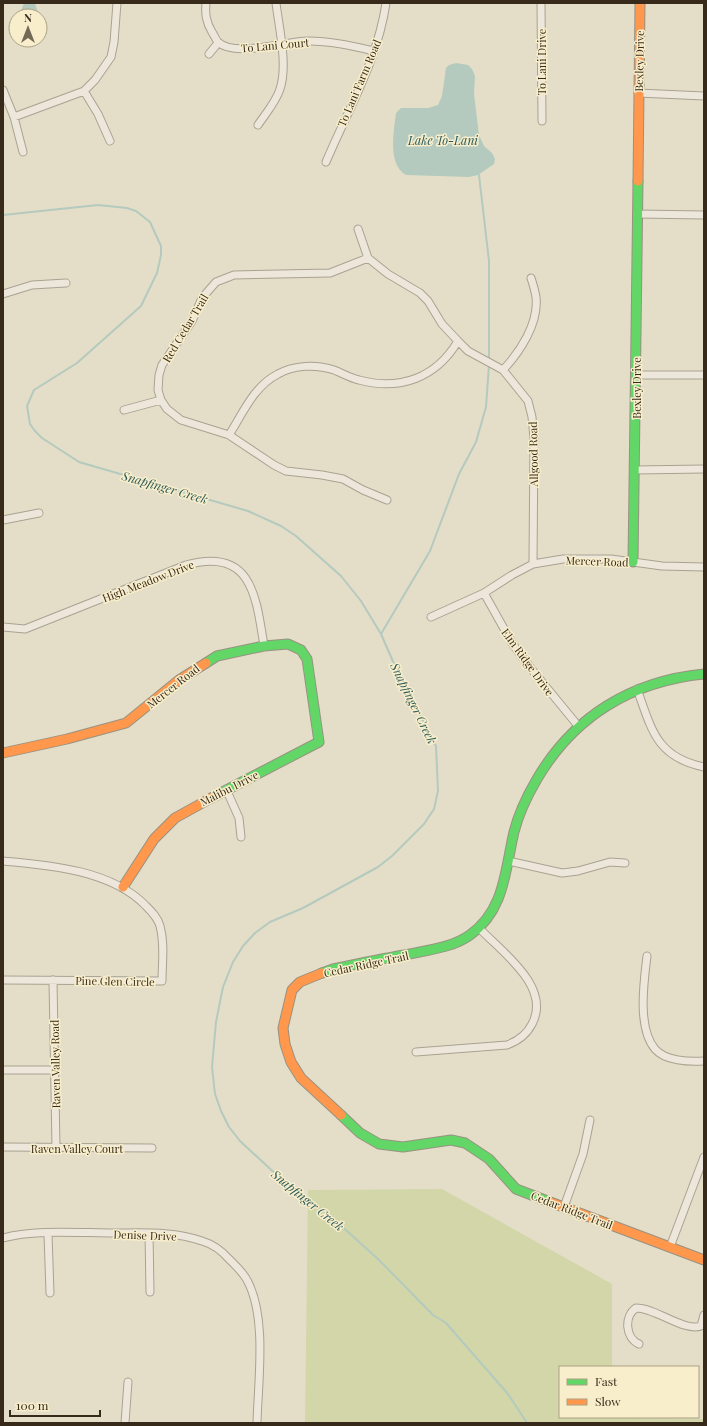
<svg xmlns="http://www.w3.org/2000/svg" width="707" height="1426" viewBox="0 0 707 1426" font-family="'Playfair Display',serif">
<rect width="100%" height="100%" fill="#e4dec8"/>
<path fill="#d2d6a9" d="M442,1189L612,1284V1367H560V1417L704,1419V1423H305L308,1190Z"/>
<path fill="#b4cabe" d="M24,3H35L39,16H19Z
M456,63L468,65L472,69L475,76L474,94L479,135L484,146L492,153L495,159L494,164L478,175L469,177L406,175C387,164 394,131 396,113L401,108H428L438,105L442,96L446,68L449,65Z"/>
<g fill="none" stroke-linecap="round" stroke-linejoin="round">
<path stroke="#b4cabe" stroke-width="2" d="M479,175L489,261V361
M3,215L98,205L127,208L136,211L150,222L161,246V255L157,273L141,306L77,363L34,390L27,406L30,424L35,431L42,438L79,462L248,511L281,526L296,536L341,576L361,601L381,634L395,666L436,746L438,791L434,809L424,824L392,856L378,867L303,908L270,922L255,933L243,946L233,962L223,987L216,1022L212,1067L215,1094L221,1111L229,1127L240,1141L295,1192L305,1196L337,1222L379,1260L433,1315L446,1323L508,1394L527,1423
M381,634L430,551L459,474L476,442L486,407L489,365"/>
<g stroke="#a9a292" stroke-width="9">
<path id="street" d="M206,3C205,14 206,22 212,32C214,35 216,40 218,42C235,58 286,41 308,41C331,41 352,46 374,51
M541,3L542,121
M209,54L218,43
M3,90L14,117L23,152
M84,91L98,114L110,141
M638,93L704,96
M14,117L84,91L95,80L111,57L114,42L117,3
M258,125C266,113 276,102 280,89C288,65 279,28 276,3
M326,162C348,110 378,59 386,3
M637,214L704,215
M358,229L368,258L388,274L420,293L428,301L442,324L458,341L468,351L503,370L528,401L532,417L534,438L533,564
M368,258L330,273L234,275L216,282L202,298L192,321L162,365L159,375L158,390L161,400L167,409L181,420L229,435L274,465L286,471L322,475L343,479L363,490L387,500
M3,294L32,285L66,283
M503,370C520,352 539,323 536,297C535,291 533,284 531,278
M636,375H704
M124,410L161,400
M229,435C243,413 254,386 278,374C294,365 316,364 334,370C342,373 350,378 359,380C400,391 436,378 458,341
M635,470L704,469
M3,520L39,513
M484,593L512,643L529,666L579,727
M431,617L484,593L512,575L533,564L563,559H611L662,566L704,567
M3,627L25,629L186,565C252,547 256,596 264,646
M637,689C652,730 656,757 704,767
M226,789L239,818L241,837
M3,861C49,865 112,870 146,906C152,912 158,918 160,926C165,944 162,963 162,981L3,980
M508,861L562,873L578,871L610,862L625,863
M647,956C644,981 637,1028 655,1049C665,1061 689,1062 704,1061
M53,980L56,1148
M416,1052L507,1045C518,1041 527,1034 532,1024C552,987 502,952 480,929
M3,1070H55
M3,1147L152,1148
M564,1207L583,1154L590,1120
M149,1233L150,1292
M48,1234L50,1293
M3,1238C34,1229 81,1233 115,1233C143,1233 174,1231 202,1241C212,1244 222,1251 229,1259C236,1266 244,1273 248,1282C267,1319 258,1382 257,1423
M670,1247L704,1157
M639,1344C625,1338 624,1316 636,1308C656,1308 684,1332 701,1326L704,1315
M125,1423L128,1382"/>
</g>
<g stroke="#989282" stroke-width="11">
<path id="fast" d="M633,562L638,181
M206,663L217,656L264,646L288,644L301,650L307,659L319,742L213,797
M322,973L333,969C357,964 381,959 404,955C427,950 452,948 470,935C505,910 505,870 514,832C519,812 527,796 537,779C574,716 632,681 704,674
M341,1115L360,1133L379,1144L403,1147L451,1140L465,1143L489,1159L516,1189L550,1202"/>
</g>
<g stroke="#989282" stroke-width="11">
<path id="slow" d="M638,181L640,3
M3,753L67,739L126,723L179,680L206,663
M123,887L154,839L175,818L213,797
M322,973L300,982L292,990L283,1028L285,1044L291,1062L301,1078L341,1115
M550,1202L704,1260"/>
</g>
<use href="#street" stroke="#ece7da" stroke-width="7"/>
<use href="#fast" stroke="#63d668" stroke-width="9"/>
<use href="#slow" stroke="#ff974d" stroke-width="9"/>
</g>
<g text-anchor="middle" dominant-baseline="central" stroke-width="3" stroke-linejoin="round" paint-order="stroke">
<g font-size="11" fill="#372a1a" stroke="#f8eecb">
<text transform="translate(275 45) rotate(-5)">To Lani Court</text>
<text transform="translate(639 61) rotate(-89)">Bexley Drive</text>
<text transform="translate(541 62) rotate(-90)">To Lani Drive</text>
<text transform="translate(359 83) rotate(-67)">To Lani Farm Road</text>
<text transform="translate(185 328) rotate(-59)">Red Cedar Trail</text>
<text transform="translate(636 388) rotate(-90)">Bexley Drive</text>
<text transform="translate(533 454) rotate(-91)">Allgood Road</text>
<text transform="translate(597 561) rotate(2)">Mercer Road</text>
<text transform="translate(148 581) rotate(-21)">High Meadow Drive</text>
<text transform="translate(528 662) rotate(54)">Elm Ridge Drive</text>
<text transform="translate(173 686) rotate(-38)">Mercer Road</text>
<text transform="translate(229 788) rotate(-27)">Malibu Drive</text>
<text transform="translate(366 964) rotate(-12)">Cedar Ridge Trail</text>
<text transform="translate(115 981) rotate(1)">Pine Glen Circle</text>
<text transform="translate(55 1064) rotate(-91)">Raven Valley Road</text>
<text x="77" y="1148">Raven Valley Court</text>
<text transform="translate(572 1210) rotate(21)">Cedar Ridge Trail</text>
<text transform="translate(145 1235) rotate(2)">Denise Drive</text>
</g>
<g font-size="12" font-style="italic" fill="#285858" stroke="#f8eecb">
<text x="443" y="140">Lake To-Lani</text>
<text transform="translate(165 487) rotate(16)">Snapfinger Creek</text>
<text transform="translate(414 703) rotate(64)">Snapfinger Creek</text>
<text transform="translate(308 1200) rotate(39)">Snapfinger Creek</text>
</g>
</g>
<rect width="707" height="1426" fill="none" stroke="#372a1a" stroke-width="8"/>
<rect x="559" y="1366" width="140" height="52" fill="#f8eecb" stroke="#aba084"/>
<rect x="567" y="1379" width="20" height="6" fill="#63d668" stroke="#aba084"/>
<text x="595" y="1386" font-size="12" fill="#372a1a">Fast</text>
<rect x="567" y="1399" width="20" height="6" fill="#ff974d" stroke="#aba084"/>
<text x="595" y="1406" font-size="12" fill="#372a1a">Slow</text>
<g transform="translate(28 28)"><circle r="19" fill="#f8eecb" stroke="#aba084"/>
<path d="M0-3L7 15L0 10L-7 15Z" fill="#746957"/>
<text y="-6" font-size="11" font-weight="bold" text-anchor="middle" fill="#372a1a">N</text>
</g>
<path d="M10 1410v6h90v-6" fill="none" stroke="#372a1a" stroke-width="2"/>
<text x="16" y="1410" font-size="12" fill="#372a1a" stroke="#f8eecb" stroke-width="3" paint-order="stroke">100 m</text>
</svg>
